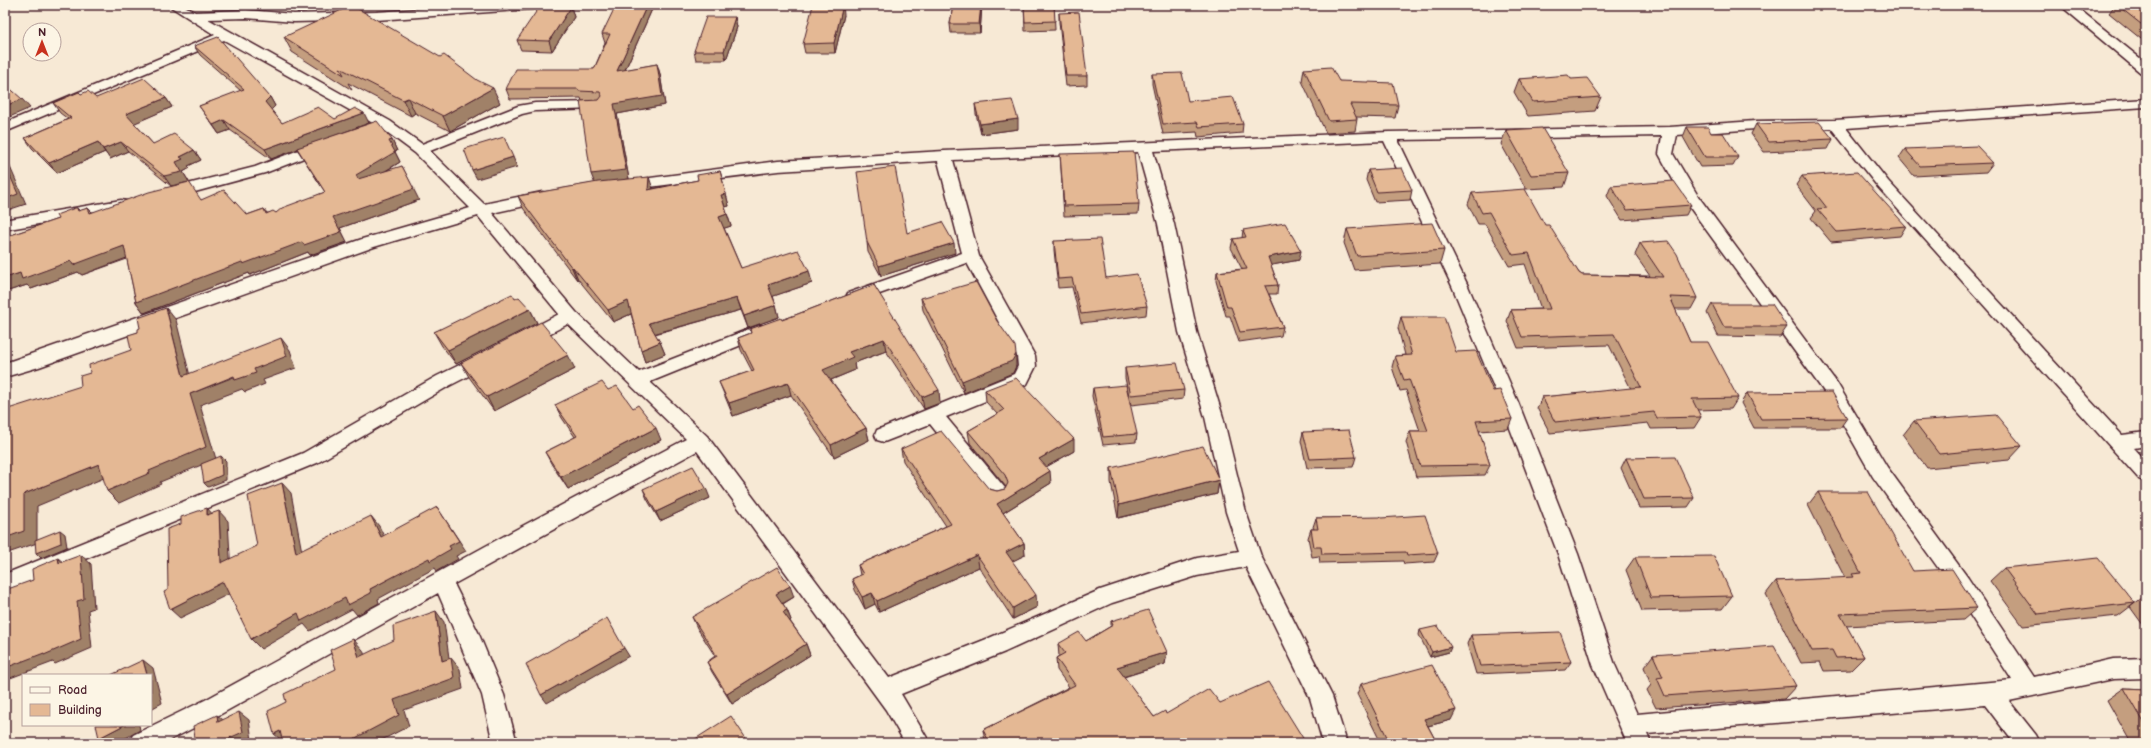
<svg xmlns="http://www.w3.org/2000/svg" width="2151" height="748" viewBox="0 0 2151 748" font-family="'Balsamiq Sans',sans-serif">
<rect width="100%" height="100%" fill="#f7e9d5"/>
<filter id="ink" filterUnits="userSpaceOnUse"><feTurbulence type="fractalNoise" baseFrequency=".025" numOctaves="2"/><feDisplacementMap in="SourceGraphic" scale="8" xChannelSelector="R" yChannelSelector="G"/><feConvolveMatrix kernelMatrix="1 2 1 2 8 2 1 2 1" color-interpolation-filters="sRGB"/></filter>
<g filter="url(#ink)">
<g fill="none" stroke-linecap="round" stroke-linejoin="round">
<g stroke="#4a1f2b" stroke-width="3">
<path id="street" d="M168,5H183L195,12L246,10L294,14L376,12L477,5H539L533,9L376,20L294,22L246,18L208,19L390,121L422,144L518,106L535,103L602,102L604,105L602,108L597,109L535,111L522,114L430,151L484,204L542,192L548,193L550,197L548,201L492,213L576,312L639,372L754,327L760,325L766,327L769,331L766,335L650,382L707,436L889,678L989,638L1100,590L1197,558L1239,551L1226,512L1205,417L1179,332L1158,224L1138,152L953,160L979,256L1035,356L1036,366L1027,384L946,417L1005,488L1008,494L1005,500L998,502L991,500L930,424L884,442L877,440L875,435L877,430L1014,374L1018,366L1017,356L967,263L854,303L848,301L846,297L848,293L962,253L938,161L778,171L625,190L620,188L617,185L620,182L778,161L944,151L1389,132L1670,127L1755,121L1835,120L2146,99V107L1846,128L1888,181L2122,435L2146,432V446L2134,448L2146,461V482L2139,479L1878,187L1831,128L1755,129L1677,135L1673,154L1698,196L1837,383L1887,467L1968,578L2034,677L2113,659L2146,658V678L2113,679L2009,701L2036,735L2040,743H2014L1985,705L1647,734L1651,743H1627L1593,665L1558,554L1500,402L1452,286L1384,141L1153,151L1174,224L1197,332L1223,417L1246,512L1261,556L1332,696L1347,743H1323L1310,698L1246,567L1197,576L1112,603L1005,652L901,694L930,743H905L886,710L697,451L454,584L478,632L504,695L517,743H493L482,695L438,593L221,714L164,743H129L133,735L205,700L515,530L686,439L568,324L531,343L525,345L519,343L516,339L519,335L559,314L478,216L374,247L39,367L5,377V363L362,239L470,208L415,153L380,127L224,40L5,132V123L215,35ZM1662,136L1659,154L1683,198L1825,393L1873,477L1954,590L2012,680L1637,714L1615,665L1578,554L1518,402L1468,286L1398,140Z
M2060,5H2074L2146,63V74L2141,73Z
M322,141L327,143L329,146L327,149L265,173L169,199L164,198L161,194L164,190L255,167Z
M121,200L127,201L129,205L127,209L9,229L5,228V220L9,219Z
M486,352L492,354L495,359L492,364L449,386L317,463L5,592V574L303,453L437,376Z"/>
</g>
<use href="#street" fill="#fcf5e5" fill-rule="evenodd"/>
</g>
<path fill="#c49e7f" stroke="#4a1f2b" d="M953,5H982L980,33H951L950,24Z
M1024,5H1054L1055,30L1025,31Z
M2115,5H2146V43L2109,13Z
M571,7L574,17L552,51L521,50L517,40Z
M653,7L625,70L657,64L660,74L665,105L617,114L629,179L652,189L698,180L720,171L729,206L725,207L731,226L724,228L741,268L812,283L773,296L776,305L779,317L748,328L741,310L655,334L660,342L665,354L645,362L641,350L631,314L613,322L578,279L577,280L523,208L518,196L595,183L587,101H582L581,98L510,99L506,89L594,69L605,43L602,34Z
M1059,13L1087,76V85L1066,86L1059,22Z
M844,15L835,53H805L803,44Z
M735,17L737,27L726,60H696L694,51Z
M284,37L500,103L450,131L415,113L411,116L348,83L352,90L292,52Z
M194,46L270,97L275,106L271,110L282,123L335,119L369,123L328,138L392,140L397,151L395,152L400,162L386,171L419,200L340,228L347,242L310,255L308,252L250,275L249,273L144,313L136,302L127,259L82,275L78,272L31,289L27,285L5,292V237L58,219L77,208L80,211L88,208L92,212L201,200L247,215L264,209L267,213H276L325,192L297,149L271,159L230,130L219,134L199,106L241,91L200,55Z
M1304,69L1339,81L1398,105L1395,118L1356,117L1357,119L1355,131L1326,133L1302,81Z
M1152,74L1188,101L1243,124L1242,133L1198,137L1197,132L1163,134L1152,84Z
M1519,79H1571L1601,97L1595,111L1528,116L1514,92Z
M81,94L96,98H166L172,107L134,123L153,144L194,150L201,160L188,166L190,168L183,172L189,182L171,186L128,151L110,159L105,152L57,173L32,148L25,138L68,119L60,113L53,103Z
M975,104L1018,129L981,134L976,114Z
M1756,124L1833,139L1828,149L1764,152L1751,134Z
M1687,127L1738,157L1733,166L1700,167L1683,137Z
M1506,130L1569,173L1564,187L1526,189L1501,144Z
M1905,149L1993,163L1986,172L1914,176L1899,158Z
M1060,154L1139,204L1138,214L1064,216Z
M1368,170L1412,190L1410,200L1375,202L1366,180Z
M1802,176L1906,226L1900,236L1831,242L1811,218L1816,211L1796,185Z
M1611,186L1691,205L1686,215L1622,220L1607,196Z
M1472,193L1545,225L1579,273L1582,275L1650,276L1635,255L1640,243L1697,298L1691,309H1675L1690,342L1738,398L1731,409L1697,410L1701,417L1694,428L1651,429L1648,423L1550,433L1537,408L1542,397L1631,389L1609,345L1518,348L1507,321L1511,310L1541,309L1525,264L1509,266L1485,224H1478L1468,204Z
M1347,229L1444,250L1440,264L1354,270L1344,243Z
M1243,230L1299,260L1271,265L1278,285L1277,294H1269L1283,327L1281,336L1239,342L1230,316H1226L1216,281L1217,272L1242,269L1231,248L1233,239L1242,238Z
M907,233L955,253L881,276L868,252L867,242Z
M1054,241L1147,306L1146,315L1081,323L1072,287L1058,288L1054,250Z
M874,285L940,403L924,409L886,351L854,363L855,370L831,380L866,428L869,440L834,457L791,395L733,416L724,394L719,382L752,371L741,350L738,338L751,333L750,329L782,320Z
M921,298L1016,366L1013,373L964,393L923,310Z
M515,299L530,309L537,323L456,364L442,346L434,332Z
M1712,304L1787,327L1780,337L1718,336L1707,313Z
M1401,317L1456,352L1493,391L1512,419L1508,429L1479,431L1490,465L1485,475L1416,477L1406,442L1410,431H1420L1406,390L1400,391L1392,367L1395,356L1405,355L1398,328Z
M461,363L575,369L494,411L469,377Z
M1125,368L1184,390L1183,399L1131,405L1125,378Z
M1093,388L1137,434L1136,442L1103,445L1092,396Z
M608,390L661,440L568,489L552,465L545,452L575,437L562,418L555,405Z
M985,390L1074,451L1046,467L1051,483L1003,513L1024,543L1025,555L1012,561L1037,607L1013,619L979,567L879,612L875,604L865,609L855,590L852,579L860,575L858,565L946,526L903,461L901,449L989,489L997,491L1005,489L1006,487L970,443L968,431L997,414L986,402Z
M1747,393L1847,418L1840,428H1754L1741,403Z
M1914,421L2022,446L2009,460L1927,468L1903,435Z
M1303,432L1356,457L1353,467L1307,468L1301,441Z
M1626,458L1694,498L1688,507L1639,508L1621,468Z
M1111,468L1219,480L1217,494L1118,518L1111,482Z
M643,489L710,498L660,521L647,499Z
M1818,492L1913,571L1977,608L1963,620L1846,626L1864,657L1851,670L1824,671L1820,662L1801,663L1766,594L1776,581L1845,578L1808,505Z
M1316,518H1381L1438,553L1434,562L1404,564L1403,561L1320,563L1319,556L1312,557L1308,538L1311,529H1314L1313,527Z
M1635,557L1732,596L1722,609L1642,611L1626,570Z
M2004,568L2135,603L2118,616L2023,626L1990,581Z
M2146,595V629L2130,607Z
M794,597L783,604L787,610L791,620L790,621L806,644L810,655L732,704L712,672L707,662L715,656L697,628L692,617Z
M1111,621L1167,652L1165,664L1124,677L1154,717L1220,703L1306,743H986L985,741L983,730L1069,687L1057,670L1056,658L1059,656L1058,644L1086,641L1111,626Z
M1420,630L1449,652L1430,657L1419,635Z
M1471,635L1571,662L1565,670L1476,674L1467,644Z
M1653,655L1796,686L1784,699L1656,708L1647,690L1651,685L1644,667Z
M1361,684L1451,720L1428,726L1437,743H1381L1357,694Z
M2124,688L2146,689V743H2131L2107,700Z"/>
<path fill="#a08168" stroke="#4a1f2b" d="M647,5H652L653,7L620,81L617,71Z
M843,5L844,15L835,53L834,43Z
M981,5H982L980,33L979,24Z
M571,7L574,17L552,51L549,41Z
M735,17L737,27L726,60L724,51Z
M657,64L660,74L665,105L617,114L629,179L595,184L591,174L614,104Z
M493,88L500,103L450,131L443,116Z
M270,97L275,106L270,111L265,102Z
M166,98L172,107L133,124L126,114Z
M408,98L415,113L411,116L403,100Z
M22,99L30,108L5,119V106Z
M364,113L369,123L271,159L265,149Z
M1018,119V129L981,134L980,124Z
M224,120L230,130L219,134L213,125Z
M392,140L397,151L395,152L400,162L362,185L358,179L356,175L389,141Z
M98,142L105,152L57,173L49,163Z
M121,142L128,151L110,159L103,149Z
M194,150L201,160L188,166L190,168L183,172L189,182L171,186L164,176L180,157Z
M5,157L7,160L26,204L5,211Z
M513,157L517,167L477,179L472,170Z
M402,166L419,200L340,228L347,242L310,255L308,252L250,275L249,273L144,313L136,302L333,217Z
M720,171L729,206L725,207L721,195Z
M649,177L653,189L648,190Z
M727,214L731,226L722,229L719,217Z
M954,243L955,253L881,276L879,266Z
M124,246L132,256L82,275L78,272L31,289L27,285L5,292V278L20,273L71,261Z
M1301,251L1299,260L1267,266L1268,257Z
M573,267L578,279L577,280L572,268Z
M809,271L812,283L771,297L768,285Z
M737,298L741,310L653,334L649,323Z
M628,301L633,313L613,322L608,310Z
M776,305L779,317L748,328L744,316Z
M166,308L176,320L193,388L183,376Z
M530,309L537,323L456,364L448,350Z
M281,338L290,350L296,368L263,380L265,384L245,392L242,389L200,405L216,459L160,482L161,484L119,503L107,491L149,471L190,394L254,369Z
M884,339L886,351L854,363L855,370L826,382L823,370L849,352Z
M660,342L665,354L645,362L641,350Z
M1016,354V366L1013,373L964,393L962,381Z
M568,355L575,369L494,411L487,397Z
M788,383L791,395L733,416L729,403Z
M939,390L940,403L924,409L922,397Z
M5,401L10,406L5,424Z
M656,428L661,440L568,489L561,477Z
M866,428L869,440L834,457L831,445Z
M1074,439V451L1039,471V459Z
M221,456L226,461V480L208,487L204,483Z
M99,464L111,475L37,506V543L5,554V538L24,494Z
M1050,471L1051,483L998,516L997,504Z
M1219,480L1217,494L1118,518L1119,505Z
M282,483L291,493L304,563L296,553Z
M706,488L710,498L660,521L656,512Z
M437,507L466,551L456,556L458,559L437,571L435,568L378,599L379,603L357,615L352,609L310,631L304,624L261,649L251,639L298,613L345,598L370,589L449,546Z
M207,508L216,518L207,515Z
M219,511L228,521L231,573L221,563Z
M371,516L379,526L389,547L381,537Z
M60,530L65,534L67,547L41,558L36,553Z
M1024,543L1025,555L1007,564L1006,552Z
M81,555L91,564L94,608L88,610L92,648L55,664L53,662L5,680V668L77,601Z
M977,555L979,567L879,612L877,601Z
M58,558L69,567L59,563Z
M223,582L233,592L180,618L170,609Z
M790,586L794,597L780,605L776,594Z
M872,593L875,604L865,609L862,597Z
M1036,595L1037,607L1013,619V608Z
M787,610L791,620L787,623L783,612Z
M436,611L444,622L451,672L442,661Z
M353,639L363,650L369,668L359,657Z
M806,644L810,655L732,704L727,694Z
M1451,647L1449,652L1430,657L1432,652Z
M624,648L629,656L547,703L541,695Z
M1167,652L1165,664L1116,679L1117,667Z
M451,658L460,669L463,689L404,710L409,726L376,743H346L394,700Z
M143,660L153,668L162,703L151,709V675H147Z
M1456,710L1451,720L1420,728L1424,719Z
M239,712L249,720L252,740L245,743H218Z
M217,715L227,723L218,722Z
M124,725H139L140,730L117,743H106L99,738Z
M280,731L285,743L274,734Z"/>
<path fill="#e4b894" stroke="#4a1f2b" d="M616,5H647L617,71L657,64L662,96L614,104L626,170L591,174L580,101L599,100L602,96L600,92L579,91L578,89H506L516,69H594L610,34H602Z
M813,5H843L834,43L803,44Z
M953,5H981L979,24H950Z
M1024,5H1054L1055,21L1025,22Z
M2117,5H2146V28Z
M540,6L571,7L549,41L517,40Z
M348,7H355L440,57L444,55L477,80L493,88L443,116L408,98L403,100L340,68L344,75L284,37Z
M1079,12L1087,76H1066L1059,13Z
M706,17H735L724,51H694Z
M218,37L270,97L265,102L282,123L318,107L335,119L355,108L364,113L265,149L224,120L213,125L199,106L244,89L194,46Z
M1331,67L1339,81L1393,83L1398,105L1350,104L1357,119L1329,121L1304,69Z
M1182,73L1188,101L1233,97L1243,124L1199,127L1197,122L1163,124L1152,74Z
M1568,75L1571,79L1587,78L1601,97L1533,102L1519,79Z
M144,78L166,98L126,114L153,144L174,134L194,150L180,157L183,159L176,162L182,172L164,176L121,142L103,149L98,142L49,163L25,138L71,118L53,103L79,92L81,94L88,91L96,98Z
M5,84L22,99L5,106Z
M1012,100L1018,119L980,124L975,104Z
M377,121L392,140L389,141L395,152L356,175L358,179L402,166L414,189L333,217L341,232L304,245L302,242L243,264L242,262L136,302L124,246L73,265L71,261L22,279L20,273L5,278V237L58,219L56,215L75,208H77L78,211L88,208L90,213L149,192L189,182L201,200L224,190L247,215L264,209L266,214L273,211L276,213L282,208L325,192L297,148Z
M1819,122L1833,139L1769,142L1756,124Z
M1687,127H1708L1711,133H1723L1738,157H1705Z
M1542,128L1569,173L1531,175L1506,130Z
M504,137L513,157L472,170L464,149Z
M1977,146L1993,163L1920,166L1905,149Z
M1134,152L1139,204L1064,206L1060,154Z
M5,164L18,194L5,199Z
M895,167L907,233L942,222L954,243L879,266L867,242L857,172Z
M1402,168L1412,190L1377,192L1368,170Z
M720,171L726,194L721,195L727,214L719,217L741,268L798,250L809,271L768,285L776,305L744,316L737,298L649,323L660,342L641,350L628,301L608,310L573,267L572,268L518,196L598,182L649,177L648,190L698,180L697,175Z
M1857,172L1906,226L1837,232L1817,209L1827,208L1802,176Z
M1674,181L1691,205L1627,210L1611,186Z
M1525,189L1545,225H1549L1579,273L1582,275L1663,277L1640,243L1668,241L1677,254L1697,298L1670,297L1690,342H1708L1738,398L1692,399L1701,417L1657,418L1654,412L1555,422L1542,397L1641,387L1614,334L1522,337L1511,310L1550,309L1529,253L1513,255L1489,212L1482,213L1472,193Z
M1285,223L1301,251L1268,257L1278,285L1265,286L1283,327L1240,332L1231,307H1227L1217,272L1247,269L1233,239L1246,237L1243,230Z
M1432,223L1444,250L1357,256L1347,229Z
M1100,239L1106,278L1137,274L1147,306L1081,314L1072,278L1058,279L1054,241Z
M976,282L997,321L1015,346L1016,354L1012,361L962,381L921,298Z
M874,285L939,390L922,397L884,339L849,352L853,357L823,370L866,428L831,445L788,383L729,403L719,382L754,370L738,338L751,333L750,329L781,318L782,320Z
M512,294L515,299L519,297L530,309L448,350L434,332Z
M1712,304H1772L1787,327H1724Z
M166,308L183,376L281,338L287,356L254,369L256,373L235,380L234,376L190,394L206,447L149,471L150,473L107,491L99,464L24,494V531L5,538V410L81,386L80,376L90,373L89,365L131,350L128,335L138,332V329L140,328L138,318Z
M1401,317H1444L1456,352L1476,351L1493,391L1500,390L1512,419L1476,421L1490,465L1420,466L1410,431H1428L1409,379L1404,380L1395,356L1412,355Z
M541,322L568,355L487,397L461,363Z
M1177,363L1184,390L1131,395L1125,368Z
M1016,378L1074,439L1039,459L1050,471L997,504L1024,543L1006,552L1036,595L1013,608L977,555L877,601L872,593L862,597L852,579L863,574L858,565L951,524L901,449L941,431L989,489L997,491L1005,489L1008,483L1005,475L968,431L1004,410L985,390Z
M602,382L608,390L617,386L633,408L638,405L656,428L561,477L545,452L577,436L555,405Z
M1126,385L1137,434L1103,437L1093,388Z
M1832,392L1847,418L1761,419L1747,393Z
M1996,415L2022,446L1939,454L1914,421Z
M1349,430L1356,457L1310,459L1303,432Z
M1203,446L1219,480L1119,505L1111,468Z
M221,456L222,475L204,483L201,464Z
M1675,457L1694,498L1644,499L1626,458Z
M693,466L706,488L656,512L643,489Z
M282,483L296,553L371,516L381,537L437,507L459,541L449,546L451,549L430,561L429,558L370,589L371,593L348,605L345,598L301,621L298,613L251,639L223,582L170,609L164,592L168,590L167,529L181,524V517L207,508V515L219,511L221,563L257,546L248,496Z
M1818,492H1868L1913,571L1952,569L1977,608L1840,614L1864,657L1836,658L1832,650L1812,651L1776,581L1854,577L1852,574L1861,573Z
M1425,515L1438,553L1407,555L1406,552L1322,554L1321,547H1314L1311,529H1318L1316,518L1380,517L1381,518Z
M60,530L61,543L36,553L35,540Z
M81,555L84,599L77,601L81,639L44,655V653L5,668V590L33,580L32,569L58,558L59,563Z
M1714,556L1732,596L1651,598L1635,557Z
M2098,558L2135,603L2038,614L2004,568Z
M777,567L790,586L776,594L787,610L783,612L806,644L727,694L707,662L717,656L692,617Z
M1148,610L1167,652L1117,667L1154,717L1165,711L1166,714L1209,689L1220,703L1268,682L1306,743H990L983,730L1075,685L1056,658L1065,653L1058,644L1079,632L1086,641L1113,625L1111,621Z
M436,611L442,661L451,658L454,678L394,700L399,715L346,743H283L280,731L274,734L268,711L286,702L284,694L336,669L330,650L353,639L359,657L394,640L393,626Z
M607,618L624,648L541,695L526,664Z
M1438,626L1451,647L1432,652L1420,630Z
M1560,632L1571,662L1480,666L1471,635Z
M1774,646L1796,686L1665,696L1657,678L1663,677L1653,655Z
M143,660L147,675H111Z
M1432,665L1456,710L1424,719L1437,743H1390L1361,684Z
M2124,688L2146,689V726Z
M239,712L243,732L218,743H196L193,726L217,715L218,722Z
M731,716L749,743H689Z
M96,725H124L99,738Z"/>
</g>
<rect width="2151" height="748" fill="none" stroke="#fcf5e5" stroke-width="20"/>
<rect x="10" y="10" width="2131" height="728" fill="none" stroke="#4a1f2b" stroke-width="1.5" filter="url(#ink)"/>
<rect x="22" y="674" width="130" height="52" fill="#fcf5e5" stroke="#b59f9b"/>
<rect x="30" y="687" width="20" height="6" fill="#fcf5e5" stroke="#b59f9b"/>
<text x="58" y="694" font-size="12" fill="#4a1f2b">Road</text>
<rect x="30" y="704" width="20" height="12" fill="#e4b894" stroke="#b59f9b"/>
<text x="58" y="714" font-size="12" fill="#4a1f2b">Building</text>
<g transform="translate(42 42)"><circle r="19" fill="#fcf5e5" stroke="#b59f9b"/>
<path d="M0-3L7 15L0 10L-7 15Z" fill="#c8321e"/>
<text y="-6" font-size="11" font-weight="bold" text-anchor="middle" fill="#4a1f2b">N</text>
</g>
</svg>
